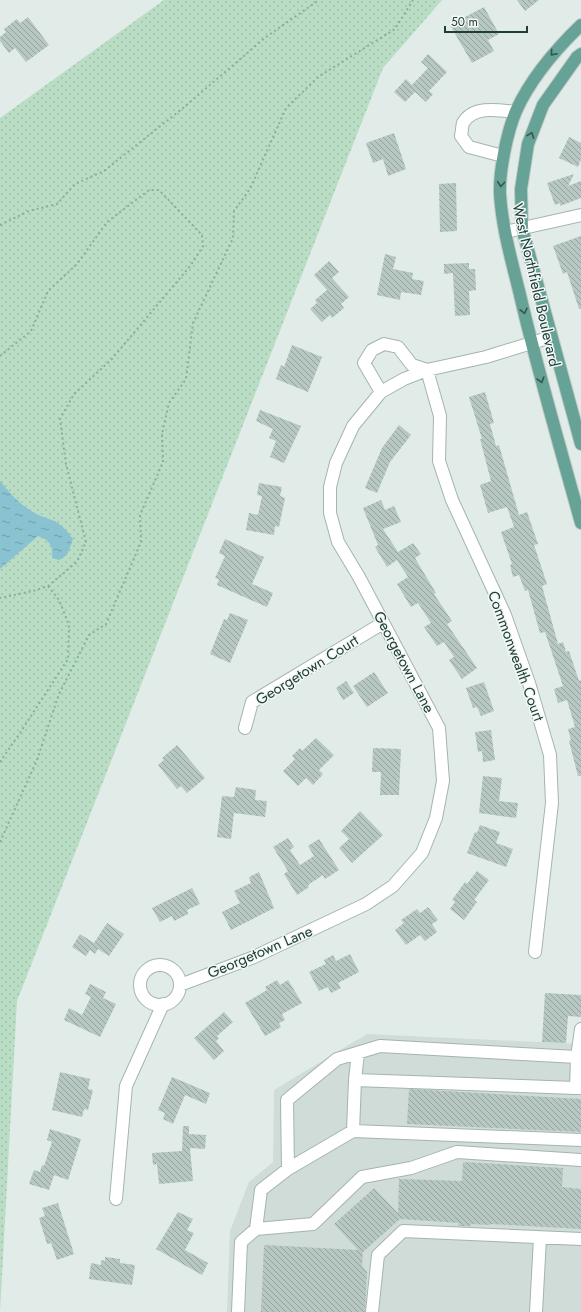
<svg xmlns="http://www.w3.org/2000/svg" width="581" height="1312" viewBox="0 0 581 1312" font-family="Jost,sans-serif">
<defs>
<pattern id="grass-dots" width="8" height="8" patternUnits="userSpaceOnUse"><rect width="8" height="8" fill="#baddc5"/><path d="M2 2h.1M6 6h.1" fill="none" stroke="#a0bfaa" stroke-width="1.8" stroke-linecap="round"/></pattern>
<pattern id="water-ripples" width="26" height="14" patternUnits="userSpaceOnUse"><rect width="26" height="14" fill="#89c2d1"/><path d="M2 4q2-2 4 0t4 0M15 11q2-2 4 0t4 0" fill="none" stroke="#709faa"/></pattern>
<pattern id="building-back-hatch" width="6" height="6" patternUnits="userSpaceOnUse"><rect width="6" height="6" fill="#b7c7c1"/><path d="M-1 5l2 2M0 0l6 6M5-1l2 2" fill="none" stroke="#94a39e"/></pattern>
</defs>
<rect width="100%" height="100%" fill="#e1ece8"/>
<path fill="#d0dcd7" d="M367,1034L581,1044V1312H227L230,1231L249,1182L273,1162L274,1090Z"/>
<path fill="url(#grass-dots)" d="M164,0H442L383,68L17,1001L0,1312V118Z"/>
<path fill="url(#water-ripples)" d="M0,481C8,490 17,502 27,508C47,523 56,514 73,539L67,555L59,560L52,558C53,546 50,540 38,536L0,569Z"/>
<path fill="url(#building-back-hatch)" d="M517,0H539L525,11Z
M484,7L499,34L488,40L494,51L472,63L450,25Z
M28,17L49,45L26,62L15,48L9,53L0,41V37L6,32L4,29L17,19L20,23Z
M428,54L447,72L429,91L433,94L426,102L415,92L405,102L394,92L406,79L412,85L428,68L421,62Z
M394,133L406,169L388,176L383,159L373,163L366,143Z
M569,137L581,143V159L578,167L559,158Z
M574,174L568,186L581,181V198L560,206V203L555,205L547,183Z
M456,183L457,231L440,232L439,184Z
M581,236V309H579L567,272L563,274L553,246Z
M385,254L396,257L393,269L413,273L412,279L424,281L421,295L401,292L400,300L377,295Z
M329,261L339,272L332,278L349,297L341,304L344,308L332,318L330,315L322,322L310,309L317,303L315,300L327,290L314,275Z
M469,263V269H475L476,290L469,291L470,315L455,316L453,273L444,274V264Z
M292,345L322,357L308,392L276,379L281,365L284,367Z
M485,392L494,423L490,424L496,446L499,445L519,515L527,512L538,544L534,545L547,584L542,586L558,644L563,642L566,652L569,651L579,681L581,680V776H578L569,741L571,740L568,729L575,727L567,700L558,703L554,689L563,686L545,632L540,633L528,590L525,591L519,575L513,577L510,565L512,564L501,532L514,527L507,507L488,513L480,485L491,481L480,439H482L469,397Z
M260,410L301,426L284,463L270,457L276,441L269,438L273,429L256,421Z
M399,425L411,435L390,462L377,493L365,488L382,448Z
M259,483L282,487L280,496L285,498L279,527L275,526L274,535L246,530L249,513L258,515L262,496L257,495Z
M381,500L385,510L394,506L401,522L383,529L398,552L413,543L421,554L415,558L436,593L434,594L452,621L447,624L477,668L462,679L449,660L454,657L444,642L437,646L424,627L431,623L418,603L411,607L397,584L408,577L397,560L387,567L375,547L378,545L363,508Z
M225,539L264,557L252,584L273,593L267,607L217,585L219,579L215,578L225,556L219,553Z
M230,613L248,620L230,663L210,654L224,619L227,620Z
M374,672L388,693L367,707L353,686Z
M346,681L354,693L343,700L336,688Z
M484,682L494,711L481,716L477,707L473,708L466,688Z
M491,730L495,760L483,762L482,751L478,752L475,732Z
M316,738L334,755L319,770L323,774L313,785L306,778L298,786L283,771L295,759L292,756L300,748L302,751Z
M177,745L205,778L187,793L181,786L177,789L158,765L164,760L162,758Z
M373,748L401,749L399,795H380L381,772H372Z
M483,776L502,778L499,801L518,803L516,818L479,813Z
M236,787L256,790L255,800L267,801L265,817L234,813L231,839L217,837L222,796L234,797Z
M360,811L383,835L352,863L339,848L349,839L341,831Z
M480,825L500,832L496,843L513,849L506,867L467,853L475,832L477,833Z
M288,838L294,847L290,850L300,865L314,856L308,846L319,839L339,870L325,879L323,875L308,885L309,887L297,895L284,874L288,871L273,847Z
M477,871L489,880L474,900L477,902L464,920L450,909L455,902L452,900L465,882L467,884Z
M259,872L274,908L231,930L222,912L240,903L234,891L251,883L249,877Z
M192,888L200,904L187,910L188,914L174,921L172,916L160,922L152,908Z
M428,907L438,920L432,924L437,932L425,941L420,935L406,945L395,930L404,923L401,920L417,909L420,913Z
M107,923L124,934L109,956L98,949L95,954L90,950L86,956L72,947L80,934L94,943Z
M350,954L359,972L338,983L341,988L331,993L328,987L319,991L309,972L326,964L324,960L333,955L336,961Z
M277,980L280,985L288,980L302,1003L282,1014L285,1020L279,1023L281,1027L265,1036L245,1003L267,990L265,987Z
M90,984L106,992L103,998L116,1004L100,1037L64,1020L69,1008L82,1015L91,997L85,994Z
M545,993L581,995V1017L568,1016L566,1043L542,1042Z
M224,1012L233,1022L217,1036L219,1038L216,1041L224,1051L214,1060L194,1038Z
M60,1072L90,1079L88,1089L93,1090L88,1110L84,1109L82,1117L52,1110Z
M172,1077L210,1093L206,1104L185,1095L173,1124L163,1119L165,1113L158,1110Z
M409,1089L581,1099V1132L407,1124Z
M183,1126H189V1134L206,1135L205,1149L190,1148L193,1181L159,1184L157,1164L153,1165L152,1153L182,1151Z
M50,1129L81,1139L68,1180L54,1175L49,1190L29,1184L34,1170L40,1172L42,1165L44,1166L52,1142L47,1140Z
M463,1162L563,1168L562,1187L581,1189V1229L490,1224V1225L471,1224V1226H458L459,1223L400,1219L363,1252L362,1266L367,1272L365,1312H261L264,1245L358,1250L334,1224L374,1188L398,1213L399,1179L462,1181Z
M58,1203L74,1254L57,1260L51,1243L47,1244L39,1218L45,1216L42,1208Z
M178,1212L193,1219L187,1230L194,1233L185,1250L208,1263L202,1275L156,1249Z
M105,1257L120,1259V1263L135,1265L132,1285L89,1279L91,1263L101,1265V1260L105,1261Z"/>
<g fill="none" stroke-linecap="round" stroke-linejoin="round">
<g stroke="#a4b4af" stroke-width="14">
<path id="minor" d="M503,156L469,147L461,136C462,132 462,126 463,123C473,105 499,110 515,112
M505,232L581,215
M381,392L364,363L372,350L384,344L398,347L412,365L427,370L440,416L439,461L452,500L505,615L529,683L550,755L552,803L535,952
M245,728L252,702L383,623
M140 985a20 20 0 1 1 40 0a20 20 0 1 1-40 0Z
M180,985L254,957L366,904L393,886L422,853L436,818L443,781L439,728L359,577L338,542L330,513V487L336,463L353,426L381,392L404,379L427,370L486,357L551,337
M581,1029L577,1057L380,1046L337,1059L287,1100L288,1169L261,1190L256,1229L313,1224L362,1177L411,1168L457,1152L581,1160
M577,1057L576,1088H581
M355,1080L358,1053
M353,1131L355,1080L576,1088
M288,1169L353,1131L581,1140
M116,1199L126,1086L163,1004
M238,1312L241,1242L256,1229
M372,1312L378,1255L403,1231L581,1239
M536,1312L540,1238"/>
</g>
<g stroke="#c1c9c7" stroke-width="14">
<path id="major" d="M581,25C555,50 531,78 516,111C507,132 499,172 500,194C502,228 512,262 520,295C538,372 560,447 581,523
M581,54L577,57L543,105L528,144L521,189L522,228L581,444"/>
</g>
<path stroke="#82b0a4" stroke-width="2" stroke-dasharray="2 3" stroke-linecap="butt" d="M0,225L29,211L57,204L75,184L104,171L183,108L266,37L319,0
M0,356L31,331L48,291L77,264L107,222L149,190H159L202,235L203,246L191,265L111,360L74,394L60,419L66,464L86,542L77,562L48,586L33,591L0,598
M0,762L20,733L68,659L69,625L59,600L48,586
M0,842L37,760L59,694L89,635L106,624L141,542L140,515L163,462L162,434L169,403L186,379L193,323L233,238L234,211L250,189L286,108L318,77L395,29L413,0"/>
<use href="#minor" stroke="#fff" stroke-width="12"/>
<use href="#major" stroke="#66a295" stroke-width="12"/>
</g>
<defs><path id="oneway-chevron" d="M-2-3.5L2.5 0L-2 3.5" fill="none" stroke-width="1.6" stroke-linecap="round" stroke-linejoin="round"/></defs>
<g stroke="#32564e">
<use href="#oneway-chevron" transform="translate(553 53) rotate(131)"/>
<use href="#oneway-chevron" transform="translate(531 135) rotate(-69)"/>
<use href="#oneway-chevron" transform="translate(501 184) rotate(95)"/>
<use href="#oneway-chevron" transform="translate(524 311) rotate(77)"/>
<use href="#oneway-chevron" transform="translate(541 380) rotate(74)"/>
</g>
<g text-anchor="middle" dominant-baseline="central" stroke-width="3" stroke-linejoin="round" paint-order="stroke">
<g font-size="15" fill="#213d37" stroke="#f2f8f6">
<text transform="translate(536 285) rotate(77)">West Northfield Boulevard</text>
<text transform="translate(516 656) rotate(70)">Commonwealth Court</text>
<text transform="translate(404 662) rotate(62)">Georgetown Lane</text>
<text transform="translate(307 670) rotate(-32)">Georgetown Court</text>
<text transform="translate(260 952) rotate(-23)">Georgetown Lane</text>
</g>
</g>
<path d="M445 26v6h82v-6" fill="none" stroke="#213d37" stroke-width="2"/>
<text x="451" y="26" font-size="12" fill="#213d37" stroke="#f2f8f6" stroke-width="3" paint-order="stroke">50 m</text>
</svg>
